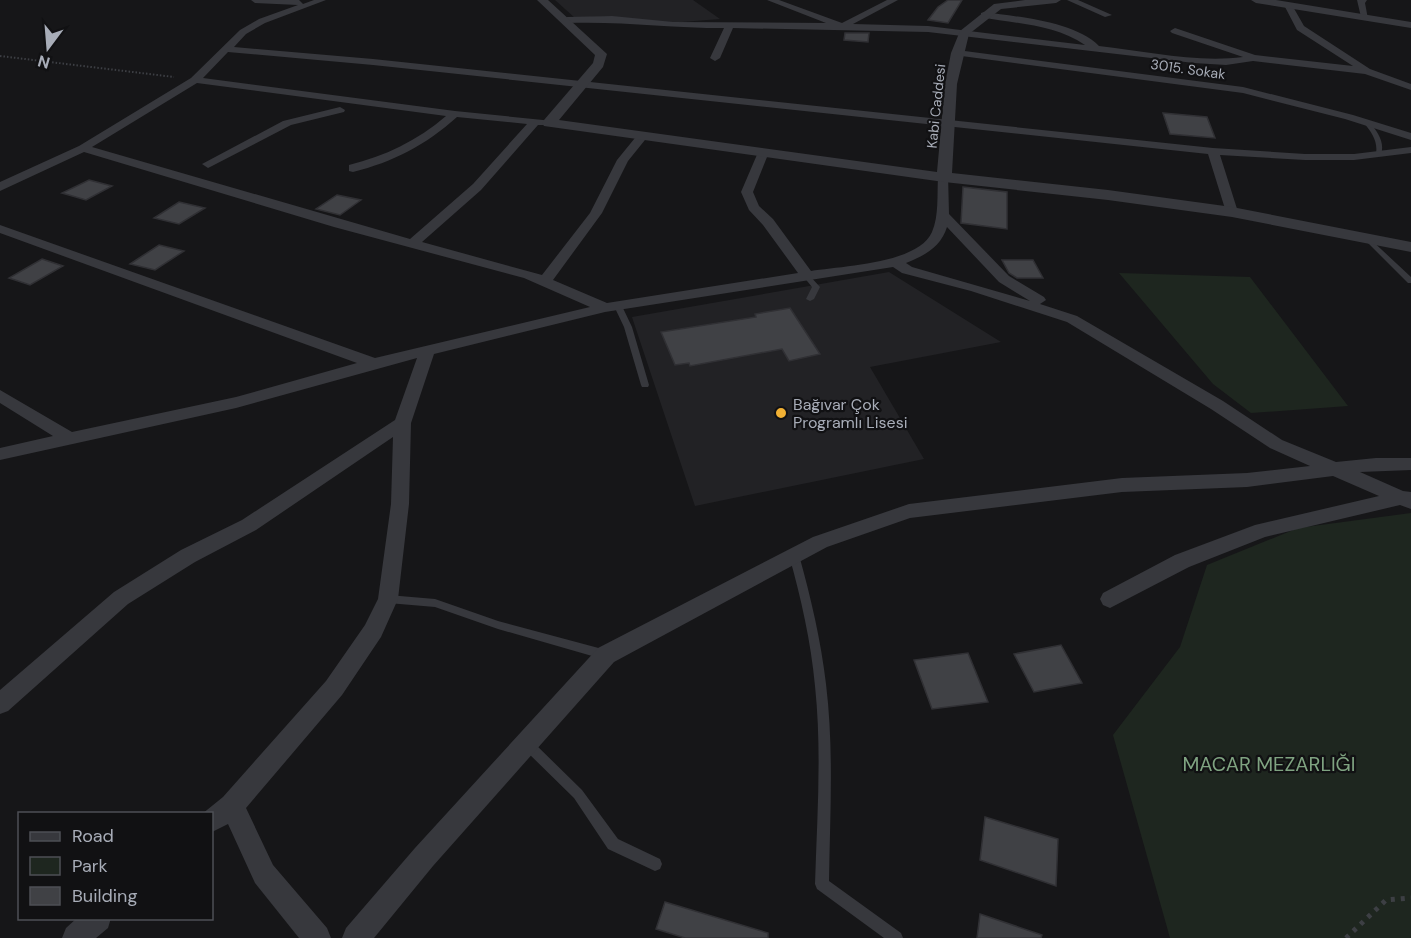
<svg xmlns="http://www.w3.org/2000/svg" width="1411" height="938" viewBox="0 0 1411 938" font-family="'DM Sans',sans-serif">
<rect width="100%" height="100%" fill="#161618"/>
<path fill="#222225" d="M555,0H693L720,19L669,23L607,16L575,18Z
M889,272L1001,342L870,367L924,459L695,506L632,317Z"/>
<path fill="#1e261f" d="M1119,273L1250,277L1348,406L1251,413L1213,384Z
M1411,513V938H1170L1113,735L1180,647L1207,565L1298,528Z"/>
<path fill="#404145" stroke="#303034" stroke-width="1.5" d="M948,0H962L948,23L928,20L938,7Z
M845,33H869L868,42L844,40Z
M1163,113L1207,117L1215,138L1170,134Z
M89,180L112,186L86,200L62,193Z
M963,187L1007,192V229L961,223Z
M337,195L361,200L340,215L316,209Z
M179,202L205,208L179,224L154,218Z
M159,245L184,251L155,270L130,264Z
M42,259L63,266L30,285L9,278Z
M1002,260H1033L1043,278H1017L1009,273Z
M790,308L820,354L789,361L782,349L690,366L689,363L675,365L661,332L756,317L755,314Z
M1061,645L1082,683L1034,692L1014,654Z
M968,653L988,702L932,709L914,660Z
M985,817L1058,839L1056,886L980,860Z
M665,902L768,933V938H685L656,929Z
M980,914L1042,935L1041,938H977Z"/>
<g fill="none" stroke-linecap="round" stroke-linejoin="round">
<path stroke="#3d3f44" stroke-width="2" stroke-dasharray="1.5 2" stroke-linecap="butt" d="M0,56L174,77"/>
<path stroke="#3d3f44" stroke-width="5" stroke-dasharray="4 6" stroke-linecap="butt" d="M1346,938L1386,900L1411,898"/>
<path fill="#37383d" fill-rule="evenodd" d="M1365,122H1369C1378,132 1385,142 1381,155L1376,154C1378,141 1372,133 1364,123Z
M1365,235L1367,236L1411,277V283H1408L1363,238V236Z
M807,274L809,275L820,287L814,299L810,301L806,299L812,287L803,276Z
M615,304H621L632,327L649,385L648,387H642L641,385L624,327L614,306Z
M794,551L797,552L799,555C811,598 821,641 826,684C834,750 830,815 829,881L901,933L903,938H884L817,889L815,884C817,818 822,752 815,686C811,642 801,598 789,555L791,552Z
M388,595L435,599L498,621L606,650L610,652L611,655L610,658L606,660L498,629L435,607L388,603L384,602L383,599L384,596Z
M527,738L531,740L582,790L618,839L660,859L662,864L660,869L655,871L608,849L574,798L523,748L521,744L523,740Z"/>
<path fill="#37383d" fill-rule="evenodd" d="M251,0H299L303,4L314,0H326L265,23L246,34L234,47L373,59L1213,148L1305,154H1354L1411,147V153L1354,160H1305L1220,155L1238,212L1232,216L1226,212L1208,154L373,65L228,52L203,78L455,111L553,121V125H538L481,190L422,242L542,275L590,213L617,160L639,133H647L649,135L628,161L602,213L553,280L607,303L798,273L763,225L749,210L741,192L759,150H767L769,152L753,192L759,206L773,219L811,271C841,266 918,264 932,232C939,216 937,195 938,177L940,174H948L949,214L1009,276L1044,297L1046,300L1040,304L1077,316L1223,401L1282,440L1336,462L1376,458H1411V470L1360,472L1403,491L1411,492V509L1400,505L1265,537L1189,567L1110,608L1103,605L1100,599L1103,593L1175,555L1255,525L1379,496L1333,476L1247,487L1122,492L910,518L827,547L614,662L433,866L374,938H342L346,928L415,848L598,648L813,537L909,504L1122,478L1247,473L1310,466L1270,448L1211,409L1067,322L971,291L902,273L893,267L605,312L434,354L411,423L409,504L398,599L381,637L342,695L246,808L273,865L327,928L331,938H299L255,883L228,824L212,832V814H202L223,797L326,681L365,625L378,599L391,504L393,437L256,530L195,562L128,604L8,711L0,714V690L114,592L181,550L242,520L395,420L417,358L236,408L0,460V448L53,436L0,403V390L72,432L236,397L357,363L0,233V225L375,358L590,307L524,278L334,227L84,152L0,191V182L79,146L191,78L240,30L259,19L298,5L255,3ZM197,83L446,116C417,141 385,156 349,165V171L353,172C393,162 426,145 457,117L527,124L473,184L410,239L92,147ZM947,227L999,282L1030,301L912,267L906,263C924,256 941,247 947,227Z
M767,0H779L842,23L887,0H898L853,24L928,26L1085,45C1054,24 1016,24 981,17V13L984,12C1018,17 1074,21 1099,46C1145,51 1196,63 1243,57L1172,33L1170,31L1175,28L1255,55L1353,66L1297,30L1284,5L1288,2L1292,5L1304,26L1370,69L1411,84V90L1365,74L1253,61L1226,65L1194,63L928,32L733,28L720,58L715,61L710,58L724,28C671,28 620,21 567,23L563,20L567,17L612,16L673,22L826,23Z
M1067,0H1078L1112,15L1105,17Z
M1357,0H1367L1365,3L1368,19L1361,17Z
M957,50L1243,87L1353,115L1411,133V140L1345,119L1243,93L954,55V51Z
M340,107L345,110L344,112L291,125L212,166L208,168L202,164L283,121Z
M77,918H111L108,928L96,938H62L66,928Z"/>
<path fill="#37383d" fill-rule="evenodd" d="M537,0H548L607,54L603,67L559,120L937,172L945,84L951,53L960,31L994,4L1025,0H1061L1056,3L1001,9L969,34L957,84L952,173L1108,190L1232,207L1411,242V252L1232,217L1108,200L944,182L544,126L542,123L544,120L593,63L595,55Z
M1251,0H1276L1411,22V28L1256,3Z"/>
</g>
<circle fill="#f2b134" stroke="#111113" stroke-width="2" cx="781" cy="413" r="6"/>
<g text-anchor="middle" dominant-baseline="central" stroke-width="4.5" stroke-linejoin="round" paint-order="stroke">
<g font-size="14" fill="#a8adb8" stroke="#111113">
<text transform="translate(1188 69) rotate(8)">3015. Sokak</text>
<text transform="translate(936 106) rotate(-84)">Kabi Caddesi</text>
</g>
<g font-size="16" fill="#a8adb8" stroke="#111113" text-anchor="start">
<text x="793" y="404">Bağıvar Çok<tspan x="793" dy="18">Programlı Lisesi</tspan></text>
</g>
<g font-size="20" fill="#7fa381" stroke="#111113">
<text x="1269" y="764">MACAR MEZARLIĞI</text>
</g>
</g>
<rect x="18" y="812" width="195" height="108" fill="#111113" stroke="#4d4f55" stroke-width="1.5"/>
<rect x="30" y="832" width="30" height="9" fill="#37383d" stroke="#4d4f55" stroke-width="1.5"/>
<text x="72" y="842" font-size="18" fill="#a8adb8">Road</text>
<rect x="30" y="857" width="30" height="18" fill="#1e261f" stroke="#4d4f55" stroke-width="1.5"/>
<text x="72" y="872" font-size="18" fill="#a8adb8">Park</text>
<rect x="30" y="887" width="30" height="18" fill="#404145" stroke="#4d4f55" stroke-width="1.5"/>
<text x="72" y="902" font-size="18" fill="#a8adb8">Building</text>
<g transform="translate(48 48) rotate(196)" stroke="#111113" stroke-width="4.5" paint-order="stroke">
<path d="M0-4.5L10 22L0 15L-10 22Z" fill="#a8adb8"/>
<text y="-9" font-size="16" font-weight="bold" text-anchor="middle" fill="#a8adb8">N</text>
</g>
</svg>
